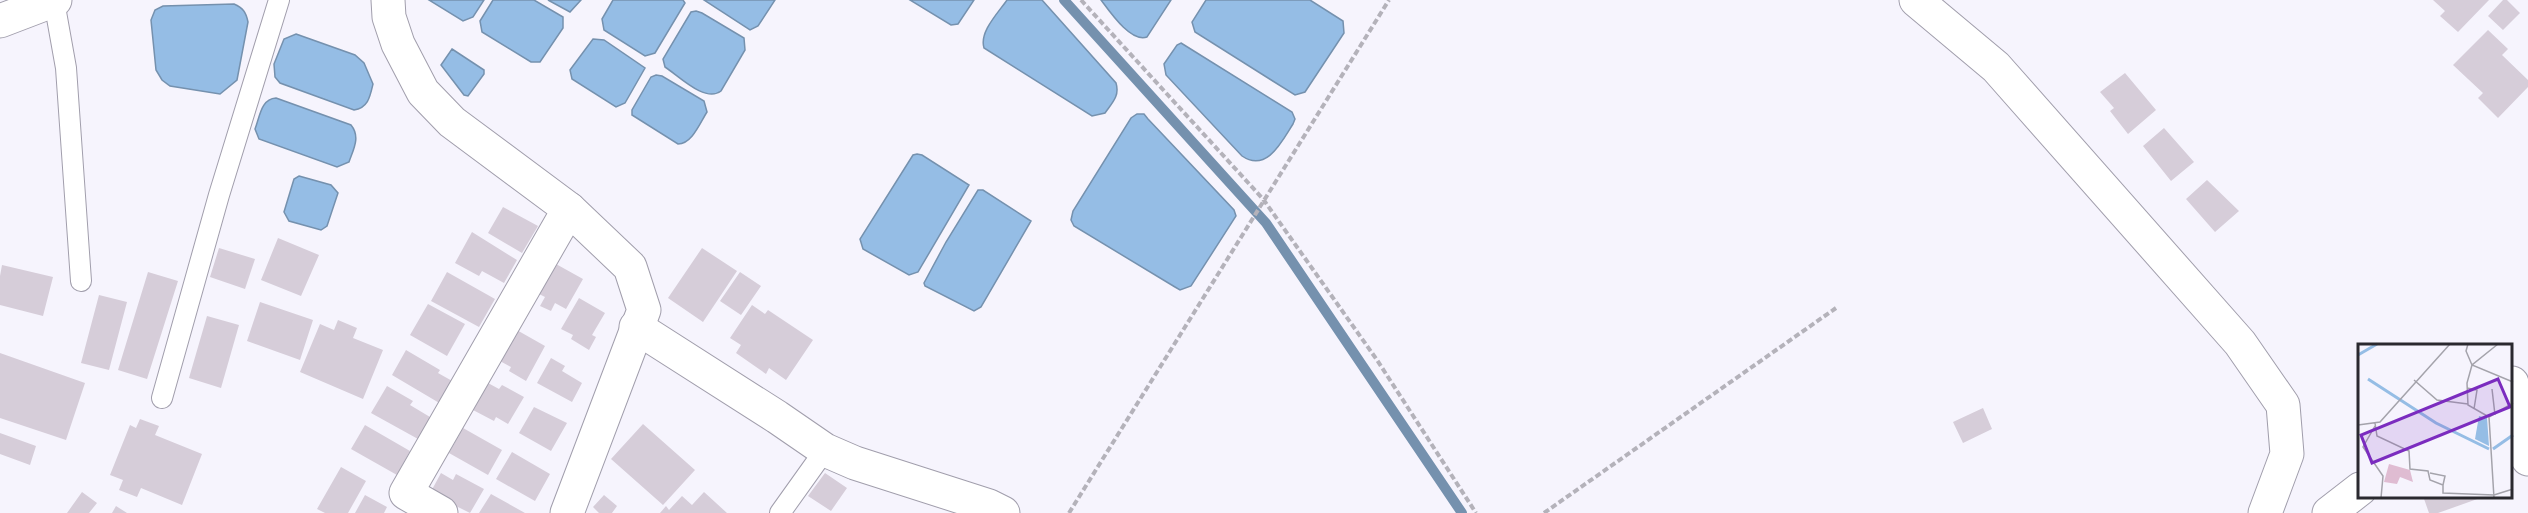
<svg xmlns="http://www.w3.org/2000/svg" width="2528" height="513" viewBox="0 0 2528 513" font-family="'PT Serif',serif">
<rect width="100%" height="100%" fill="#f6f4fd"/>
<path fill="#95bde5" stroke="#7591ae" stroke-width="1.5" d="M429,0H484L473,17L463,21Z
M493,0H534L563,17V28L540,62H531L482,32L480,21Z
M548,0H581L570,12Z
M613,0H683L685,3L655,53L645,56L604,30L602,19Z
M704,0H775L758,26L750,30Z
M910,0H974L958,24L951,25Z
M1007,0H1042L1116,83C1120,96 1112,103 1105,113L1092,116L984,48C979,32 998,13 1007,0Z
M1101,0H1171L1147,37C1131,43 1110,12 1101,0Z
M1206,0H1310L1343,21L1344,33L1305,92L1295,95L1195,32L1192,22Z
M234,4C243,8 246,12 248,22L237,80L220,94L170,86L162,80L156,70L151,20L155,10L163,6Z
M696,11L702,13L744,38L745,50L721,91C705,103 679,76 665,67L663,59L691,12Z
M296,34L355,55L364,63L373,84C370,97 368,108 354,110L280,83L275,77L274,64L284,39Z
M593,39L604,40L645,68L625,103L616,107L572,79L570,70Z
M1181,43L1292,112L1295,119L1293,124C1282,141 1267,173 1242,156L1166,75L1164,64L1177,45Z
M452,49L484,70V74L468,96L464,95L441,65Z
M656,75L662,76L704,101L707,112C700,123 692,144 678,144L632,115V110L651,77Z
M276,98L351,125C361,137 353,150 349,162L337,167L259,139L255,129C260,116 261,99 276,98Z
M1137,114H1144L1148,119L1234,210L1236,216L1191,286L1180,290L1175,287L1074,226L1071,220L1073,211L1131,118Z
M917,154L922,155L969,185L918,272L909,275L863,249L860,239L913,155Z
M299,176L331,185L338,193L327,226L321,230L289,221L284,212L294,179Z
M978,190H983L1031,221L981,307L974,311L925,286L924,283L946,242Z"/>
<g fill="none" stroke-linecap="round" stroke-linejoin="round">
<path stroke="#7591ae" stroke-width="10" d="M1064,0L1266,223L1462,513"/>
</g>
<path fill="#d6cdd9" d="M2433,0H2489L2458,32L2440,16L2445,11Z
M2503,0H2507L2520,13L2503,30L2488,16Z
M2488,30L2508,49L2502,55L2528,80V87L2498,118L2478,98L2483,93L2453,65Z
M2125,73L2156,110L2128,134L2110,111L2114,108L2100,92Z
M2164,128L2194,162L2171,181L2143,146Z
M2207,180L2239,211L2215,232L2186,199Z
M503,207L538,226L522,253L488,233Z
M472,232L517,260L504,283L482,271L479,276L455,263Z
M278,238L319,255L301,296L261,280Z
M219,248L255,259L245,289L210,277Z
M702,248L737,271L703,322L668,298Z
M556,264L583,279L566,309L555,303L551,311L540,306L545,297L539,294Z
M2,265L53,277L43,316L0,305V276Z
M148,272L178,281L147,379L118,370Z
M447,272L495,299L479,327L431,301Z
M740,272L761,286L741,315L720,301Z
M99,295L127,302L109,370L81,363Z
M579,298L605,313L592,335L596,337L589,350L571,339L573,335L561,329Z
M260,302L313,320L300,360L247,341Z
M428,304L465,324L447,356L410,335Z
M752,305L765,314L768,310L813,340L786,380L769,368L766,374L736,353L741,345L730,338Z
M207,316L239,325L221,388L189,378Z
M338,320L357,328L353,338L383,350L363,399L300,372L320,324L334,330Z
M515,329L545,346L526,381L509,371L511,367L498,360Z
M406,350L440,370L438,373L454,382L441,404L392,375Z
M0,353L85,383L66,440L0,418Z
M551,358L565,366L562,371L582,383L572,402L537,383Z
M488,383L499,389L502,385L524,397L508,424L496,417L494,421L473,410Z
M387,386L413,401L410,405L430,417L418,439L371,413Z
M534,407L567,423L551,451L519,433Z
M1983,408L1992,429L1963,443L1953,422Z
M140,419L159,426L155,435L202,454L182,505L141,488L137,497L119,490L123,480L110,475L130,425L136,428Z
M643,424L695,470L663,505L611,459Z
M365,425L410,451L397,475L351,449Z
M463,428L502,450L488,475L449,453Z
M0,433L36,446L30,465L0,454Z
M512,452L550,474L535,501L496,479Z
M341,467L366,481L348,513H325L317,509Z
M441,473L453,480L456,474L484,489L470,513L458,507L455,513L428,497Z
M825,473L847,488L831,511L808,496Z
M82,492L97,503L89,513H67Z
M704,492L727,513H660L666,506L669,510L682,496L692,505Z
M491,494L525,513H479Z
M365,495L387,507L384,513H355Z
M604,495L617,506L612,513H599L593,507Z
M2423,496H2483V497L2438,513H2429Z
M116,506L127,513H112Z"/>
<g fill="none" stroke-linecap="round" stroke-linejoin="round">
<g stroke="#a19eac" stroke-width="22">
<path id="lane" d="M54,1L66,68L81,281
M162,398L219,195L279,0
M780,513L825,450"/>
</g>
<g stroke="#a19eac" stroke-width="35">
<path id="street" d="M1916,0L1996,67L2240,343L2283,405L2287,454L2265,513
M0,21L55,0
M636,327L777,417L825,450L855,463L989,506L1003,513
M2512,383L2528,459
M441,513L406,493L569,209
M2329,513L2360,489"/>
</g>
<g stroke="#a19eac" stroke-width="35">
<path id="secondary" d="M388,0L389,17L398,44L423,92L452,122L569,209L630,267L644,310L567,513"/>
</g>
<path stroke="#b4b2ba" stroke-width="4" stroke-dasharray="6 3" stroke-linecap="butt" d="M1081,0L1263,199L1377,360L1476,513
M1069,513L1389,0
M1544,513L1836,308"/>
<use href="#lane" stroke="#fff" stroke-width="20"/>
<use href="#street" stroke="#fff" stroke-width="33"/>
<use href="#secondary" stroke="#fff" stroke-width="33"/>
</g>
<g transform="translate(2358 344)">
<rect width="154" height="154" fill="#f6f4fd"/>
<path d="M31,120L52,126L55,138L42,133L39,140L26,138Z" fill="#dfbcd2"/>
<path d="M121,72L129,74L131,102L117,95Z" fill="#95bde5"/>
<path fill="none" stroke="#95bde5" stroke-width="3" d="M0,11L19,0M10,35L78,79L131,105M135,105L155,91"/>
<path fill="none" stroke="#a4a3ab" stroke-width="1.5" d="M110,0L108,7L114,21L155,38M56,36L79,56L110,60M109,44L119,46L116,65M134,45L137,71M131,73L155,59M17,79L19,92L51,107L52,125L70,127L72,136L85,141V149L136,151L155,145M0,81L22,78L92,0M17,82L5,103L25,132L23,154M72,129L87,132L85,141M136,154L131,73L110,61L109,39L114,21L140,0"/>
<path fill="#7b2cbf" fill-opacity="0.15" stroke="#7b2cbf" stroke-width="3" d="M140,35L152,63L14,119L3,91Z"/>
<rect width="154" height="154" fill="none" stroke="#2a292f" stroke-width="3"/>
</g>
</svg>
